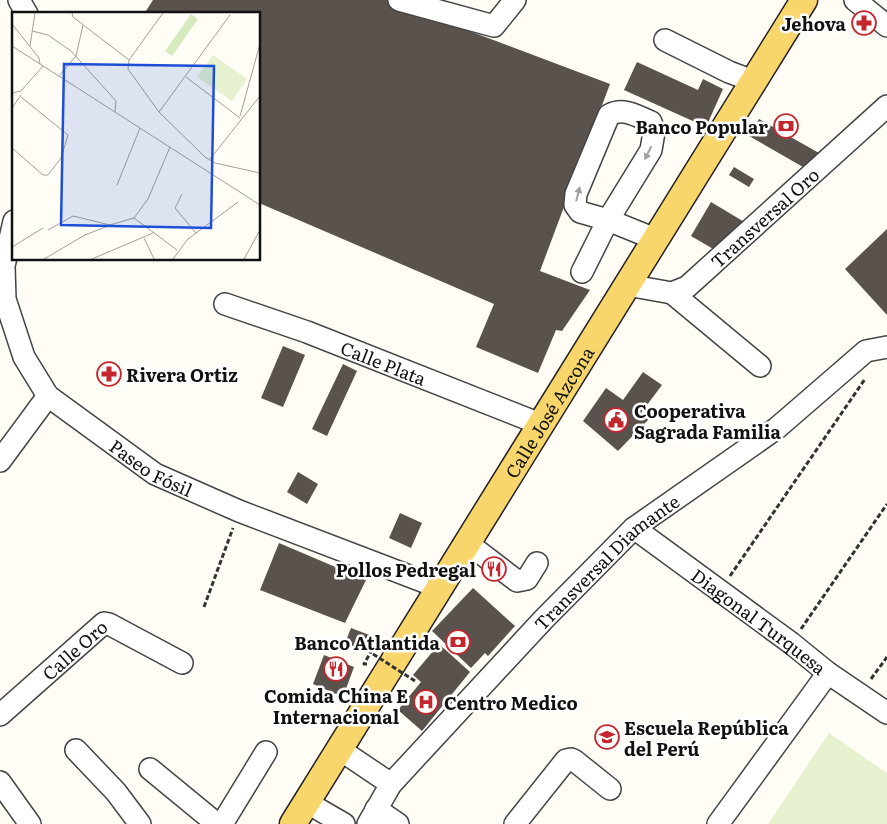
<svg xmlns="http://www.w3.org/2000/svg" width="887" height="824" viewBox="0 0 887 824" font-family="Literata,serif">
<rect width="100%" height="100%" fill="#fffdf5"/>
<path fill="#e6f2cf" d="M829,733L887,773V824H768Z"/>
<path fill="#5a524d" d="M153,0H387L610,84L540,271L590,290L562,331L556,330L538,373L476,347L494,304L259,203V14H144Z
M637,62L698,90L703,79L723,89L706,127L624,90Z
M759,119L826,157L810,171L749,136Z
M734,167L754,179L749,187L729,175Z
M711,202L746,223L715,250L691,236Z
M887,229V315L845,269Z
M283,346L305,355L283,407L261,398Z
M343,364L357,371L327,436L312,429Z
M643,372L662,385L641,413L649,419L618,451L583,421L606,388L623,400Z
M298,472L318,484L307,504L287,492Z
M400,513L422,523L411,548L389,538Z
M279,543L366,580L345,623L260,590Z
M473,588L515,626L488,656L485,653L471,668L432,631Z
M351,628L372,636L366,651L345,643Z
M439,644L470,672L422,731L398,710L421,682L413,675Z
M324,655L354,667L343,697L313,684Z"/>
<g fill="none" stroke-linecap="round" stroke-linejoin="round">
<g stroke="#444" stroke-width="24">
<g id="minor">
<path d="M19,0L27,14"/>
<path d="M399,0L494,26L515,0"/>
<path d="M855,0L887,26"/>
<path d="M665,40L729,72L753,81"/>
<path id="s1" d="M14,221L4,266L5,299L24,357L48,396L155,474L239,511L438,587"/>
<path d="M582,272L608,220L651,150L654,132L651,122C637,116 624,107 609,115L576,194L575,205L580,212L608,220L655,239"/>
<path id="s2" d="M627,285L672,293L687,287L887,106"/>
<path d="M672,293L760,366"/>
<path id="s3" d="M225,304L307,332L540,424"/>
<path d="M0,461L48,396"/>
<path id="s4" d="M634,528L791,643L828,673L887,713"/>
<path d="M466,542L517,581L527,579L537,563"/>
<path id="s5" d="M0,715L104,623L109,624L182,663"/>
<path d="M339,749L391,784"/>
<path d="M76,750L116,792L140,824"/>
<path d="M150,769L217,824"/>
<path d="M0,782L30,824"/>
<path d="M306,802L344,824"/>
<path d="M376,809L398,824"/>
<path d="M222,824L266,752"/>
<path id="s6" d="M368,824L391,784L543,620L634,528L777,428L866,351L887,347"/>
<path d="M515,824L566,760L571,759L575,761L610,789"/>
<path d="M718,824L828,673"/>
</g>
</g>
<g stroke="#222" stroke-width="29">
<g id="major">
<path id="s7" d="M293,824L804,0"/>
</g>
</g>
<path stroke="#333" stroke-width="3" stroke-dasharray="5 2.5" stroke-linecap="butt" d="M730,576L865,379
M204,607L233,528
M801,629L887,504
M367,664H364L373,648L376,650
M871,679L887,657"/>
<use href="#minor" stroke="#fff" stroke-width="21"/>
<use href="#major" stroke="#f9d66b" stroke-width="26"/>
<path stroke="#333" stroke-width="3" stroke-dasharray="5 2.5" stroke-linecap="butt" d="M373,654L415,681"/>
</g>
<defs><path id="oneway-solid" d="M-6-.8H1V-3.2L6.5 0L1 3.2V.8H-6Z" transform="scale(1.25)"/></defs>
<g fill="#a0a0a0">
<use href="#oneway-solid" transform="translate(648 153) rotate(116)"/>
<use href="#oneway-solid" transform="translate(578 194) rotate(-76)"/>
</g>
<defs>
<g id="pharmacy-ring" transform="scale(1.25)"><circle r="9.5" fill="#fff" stroke="#c4262e" stroke-width="1.5"/><path d="M-2-6h4v4h4v4h-4v4h-4v-4h-4v-4h4Z" fill="#c4262e"/></g>
<g id="bank-ring" transform="scale(1.25)"><circle r="9.5" fill="#fff" stroke="#c4262e" stroke-width="1.5"/><path d="M-6-4H6V4H-6ZM0-2.3a2.3 2.3 0 1 0 0 4.6a2.3 2.3 0 1 0 0-4.6Z" fill="#c4262e"/></g>
<g id="civic-ring" transform="scale(1.25)"><circle r="9.5" fill="#fff" stroke="#c4262e" stroke-width="1.5"/><path d="M-.6-6.5H3V-4.5H.6V-3L4-1V1h2V6H-6V1h2V-1L-.6-3ZM-1.2 2.5V6h2.4V2.5Z" fill="#c4262e"/></g>
<g id="restaurant-ring" transform="scale(1.25)"><circle r="9.5" fill="#fff" stroke="#c4262e" stroke-width="1.5"/><path d="M-5-6h1v4h1v-4h1v4h1v-4h1v5L-1.5 .5V6h-2V.5L-5-1ZM5-6V6H3V1.5H1.5Q1.5-4 5-6Z" fill="#c4262e"/></g>
<g id="hospital-ring" transform="scale(1.25)"><circle r="9.5" fill="#fff" stroke="#c4262e" stroke-width="1.5"/><path d="M-5-5h3v3.5h4V-5h3V5h-3V1.5h-4V5h-3Z" fill="#c4262e"/></g>
<g id="school-ring" transform="scale(1.25)"><circle r="9.5" fill="#fff" stroke="#c4262e" stroke-width="1.5"/><path d="M0-5L7-2L0 1L-7-2ZM-4 1L0 2.5L4 1V4Q0 6-4 4Z" fill="#c4262e"/></g>
</defs>
<g fill-rule="evenodd">
<use href="#pharmacy-ring" x="864" y="23"/>
<use href="#bank-ring" x="786" y="126"/>
<use href="#pharmacy-ring" x="109" y="374"/>
<use href="#civic-ring" x="616" y="420"/>
<use href="#restaurant-ring" x="494" y="569"/>
<use href="#bank-ring" x="458" y="642"/>
<use href="#restaurant-ring" x="336" y="669"/>
<use href="#hospital-ring" x="426" y="702"/>
<use href="#school-ring" x="607" y="737"/>
</g>
<g text-anchor="middle" dominant-baseline="central" stroke-width="5" stroke-linejoin="round" paint-order="stroke">
<g font-size="18" font-weight="bold" fill="#111" stroke="#fff" text-anchor="end">
<text x="846" y="23">Jehova</text>
<text x="768" y="126">Banco Popular</text>
<text x="126" y="374" text-anchor="start">Rivera Ortiz</text>
<text x="634" y="410" text-anchor="start">Cooperativa<tspan x="634" dy="21">Sagrada Familia</tspan></text>
<text x="476" y="569">Pollos Pedregal</text>
<text x="440" y="642">Banco Atlantida</text>
<text x="336" y="695" text-anchor="middle">Comida China E<tspan x="336" dy="21">Internacional</tspan></text>
<text x="444" y="702" text-anchor="start">Centro Medico</text>
<text x="624" y="727" text-anchor="start">Escuela República<tspan x="624" dy="21">del Perú</tspan></text>
</g>
<g font-size="18" fill="#111" stroke="#fff">
<text stroke="none"><textPath href="#s2" startOffset="166">Transversal Oro</textPath></text>
<text stroke="none"><textPath href="#s3" startOffset="169">Calle Plata</textPath></text>
<text stroke="none"><textPath href="#s7" startOffset="485">Calle José Azcona</textPath></text>
<text stroke="none"><textPath href="#s1" startOffset="312">Paseo Fósil</textPath></text>
<text stroke="none"><textPath href="#s6" startOffset="356">Transversal Diamante</textPath></text>
<text stroke="none"><textPath href="#s4" startOffset="156">Diagonal Turquesa</textPath></text>
<text stroke="none"><textPath href="#s5" startOffset="99">Calle Oro</textPath></text>
</g>
</g>
<g transform="translate(12 12)">
<rect width="248" height="248" fill="#fffdf5"/>
<path d="M179,2L186,7L160,44L153,39Z" fill="#d5ebbd"/>
<path d="M201,43L235,67L220,89L185,65Z" fill="#e6f2cf"/>
<path fill="none" stroke="#a09f9a" stroke-width="1" d="M60,1L61,5L117,48M151,1L117,48L116,57L147,100L193,145L203,151L248,161M0,12L27,46L28,52M20,19L36,23L59,39L104,89L103,100M0,34L248,193M18,34L23,1M47,64L64,44L71,13M174,65L228,106M0,81L9,79L31,54M0,96L9,83M147,100L218,3M228,104L248,32M0,136L31,163H36L49,146L56,123L9,85M198,147L248,84M105,173L128,116M170,182L163,196L184,221M122,206L165,238M36,218L61,204L98,213L122,206L136,187L158,135M132,226L142,247M0,235L31,216M32,247L73,223L96,214M80,247L141,221M161,247L176,227L226,190M232,247L248,218"/>
<path fill="#1d4ed8" fill-opacity="0.15" stroke="#1d4ed8" stroke-width="2.5" d="M52,52L202,54L199,216L49,213Z"/>
<rect width="248" height="248" fill="none" stroke="#111" stroke-width="2.5"/>
</g>
</svg>
